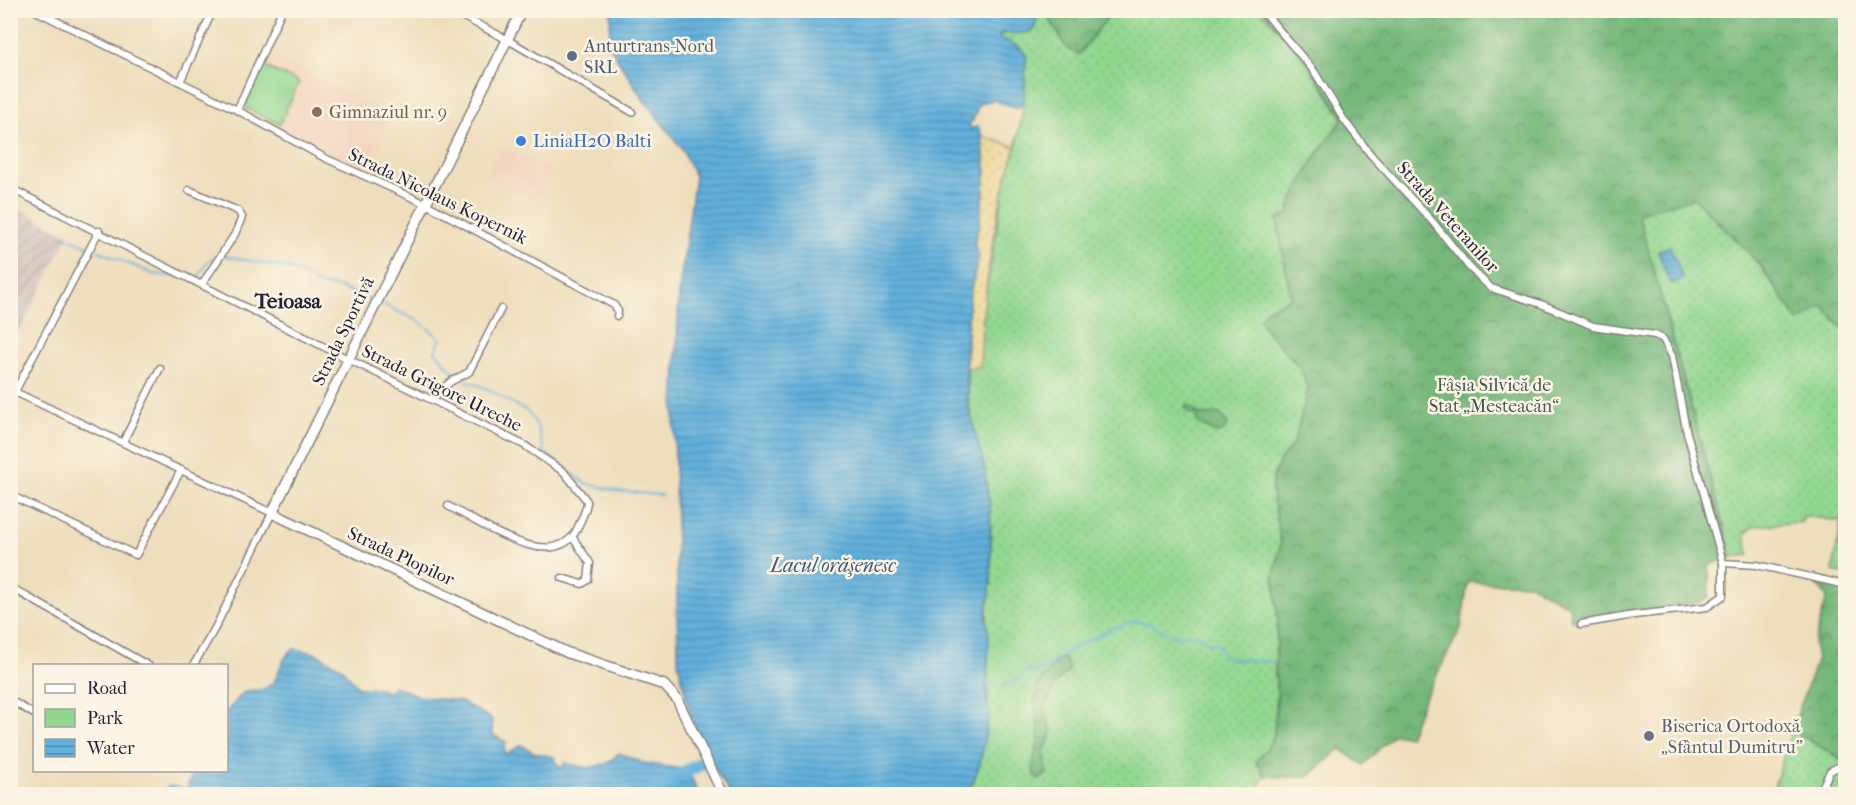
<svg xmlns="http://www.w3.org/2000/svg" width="1856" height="805" viewBox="0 0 1856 805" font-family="'IM FELL French Canon',serif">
<defs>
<pattern id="industrial-furrows" width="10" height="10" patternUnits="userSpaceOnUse" patternTransform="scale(1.5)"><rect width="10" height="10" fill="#cfc0ba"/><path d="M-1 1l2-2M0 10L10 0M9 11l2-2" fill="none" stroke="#b1a5a1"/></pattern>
<pattern id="green-dots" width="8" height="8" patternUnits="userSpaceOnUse" patternTransform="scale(1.5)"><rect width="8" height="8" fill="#92d790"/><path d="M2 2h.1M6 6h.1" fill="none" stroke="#7eb87d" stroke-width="1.8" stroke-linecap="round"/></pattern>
<pattern id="forest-crowns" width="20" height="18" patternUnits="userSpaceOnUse" patternTransform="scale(1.5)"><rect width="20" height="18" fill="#75b87a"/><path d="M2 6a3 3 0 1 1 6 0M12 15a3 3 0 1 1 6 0" fill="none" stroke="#609565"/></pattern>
<pattern id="sand-dots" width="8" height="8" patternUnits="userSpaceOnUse" patternTransform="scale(1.5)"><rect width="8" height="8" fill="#eeda9e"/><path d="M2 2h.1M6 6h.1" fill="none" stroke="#ccbb89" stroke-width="1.8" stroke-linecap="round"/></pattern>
<pattern id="water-rules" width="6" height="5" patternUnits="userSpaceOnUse" patternTransform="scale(1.5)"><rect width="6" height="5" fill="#61b0db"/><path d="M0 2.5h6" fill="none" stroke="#508fb3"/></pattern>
</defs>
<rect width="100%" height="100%" fill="#fcf5e5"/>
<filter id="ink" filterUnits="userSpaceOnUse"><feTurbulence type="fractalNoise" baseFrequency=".0167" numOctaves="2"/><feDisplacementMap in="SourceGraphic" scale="12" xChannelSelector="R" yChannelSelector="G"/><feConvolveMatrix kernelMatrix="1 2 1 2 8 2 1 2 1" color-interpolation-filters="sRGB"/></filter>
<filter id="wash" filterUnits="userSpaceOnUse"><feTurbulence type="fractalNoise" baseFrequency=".008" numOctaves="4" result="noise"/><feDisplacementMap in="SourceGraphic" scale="24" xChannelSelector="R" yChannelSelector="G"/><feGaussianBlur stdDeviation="1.35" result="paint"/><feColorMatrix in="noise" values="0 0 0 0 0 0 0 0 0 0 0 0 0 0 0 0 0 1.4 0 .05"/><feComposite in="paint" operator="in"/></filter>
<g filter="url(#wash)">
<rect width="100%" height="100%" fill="#efdebc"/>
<g fill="#f3d4be">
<path d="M266 52 392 115 367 171 241 109Z"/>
<path d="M503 147 553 171 536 203 487 176 498 151Z"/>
</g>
<path fill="url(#industrial-furrows)" d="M11 204 69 235 20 330 11 325Z"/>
<g fill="url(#green-dots)" stroke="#5a7c66" stroke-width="1.5">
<path d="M1039 11H1261L1300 52 1343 118C1320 149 1300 179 1287 215L1277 219 1291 298 1265 311 1267 332 1300 367 1308 390 1294 444 1281 459 1273 477 1272 492 1281 544 1274 575 1278 621 1275 672 1277 695 1274 735 1267 749 1256 761 1265 776 1254 794H965C994 763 988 659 987 617 986 609 989 602 990 594 991 566 992 535 990 507 987 479 980 454 973 427 967 408 969 388 967 368L980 367 983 309 1005 181 1016 147 1024 103 1026 55 1019 47 1001 40 1000 34 1025 33 1034 29Z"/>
<path d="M1694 198 1759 264 1799 322 1822 305 1845 330V574L1833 571 1841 521 1803 516 1802 522 1754 526 1745 534 1749 555 1732 557 1638 213Z"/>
<path d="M1792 730 1841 759H1845V794H1772Z"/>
</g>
<g fill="url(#forest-crowns)" stroke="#4c6d5a" stroke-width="1.5">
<path d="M1045 11H1122L1108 17 1079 54 1067 49Z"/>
<path d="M1264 11H1845V330L1822 305 1799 322 1762 267 1694 198 1638 213 1732 557 1709 565V597L1703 602 1571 620 1569 606 1530 584 1468 582 1461 628 1423 701 1409 737 1394 734 1363 765 1340 749 1307 778 1265 776 1256 761 1267 749 1274 735 1277 695 1275 672 1278 621 1274 575 1281 544 1272 492 1273 477 1281 459 1294 443 1308 390 1300 367 1267 332 1260 320 1265 311 1291 298 1277 219 1287 215C1300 179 1320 149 1343 118L1314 71Z"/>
<path d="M1188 405 1201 415 1220 414 1228 423 1224 431 1217 433 1198 424 1195 414 1188 413 1185 408Z"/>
<path d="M1816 584 1845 589 1846 758 1841 759 1792 730 1817 659 1814 643 1827 597Z"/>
<path d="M1063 658 1066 661 1069 670 1054 686 1045 709 1052 733 1044 751 1047 774 1039 780C1025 768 1039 751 1039 736 1038 709 1026 693 1049 670 1054 665 1055 660 1063 658Z"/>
</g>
<path fill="url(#sand-dots)" stroke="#887e6c" stroke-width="1.5" d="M982 136 1016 147C993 215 983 296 980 367L967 368V295L978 256 974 244 984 194Z"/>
<path fill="#92d790" stroke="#5a7c66" stroke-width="1.5" d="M261 65 299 82 280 124 243 107Z"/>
<g fill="url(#water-rules)" stroke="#42698b" stroke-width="1.5">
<path d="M611 11H1039L1034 29 1025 33H1002L999 37 1019 47 1026 55 1024 103 1018 108 993 100 979 104 973 121 969 123 971 129 978 126 982 136 986 172 979 227 974 244 979 256 970 293 965 359 968 405 984 465 990 508 991 583 986 615 989 637 986 694 989 713 980 763 970 789 965 794H730L705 752 690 714 678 662 674 409 679 292 695 176 681 148 643 99 613 52 609 40Z"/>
<path d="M1670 246 1683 279 1670 284 1658 251Z"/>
<path d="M294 649 315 653 341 667 359 688H380L386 693 395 686 418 696 460 701 492 719 493 735 506 742 504 750 506 755 521 745 535 753 554 757 560 769 565 763 588 768 608 763 619 753 643 763 682 769 686 771 688 777H691L699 794H159C172 781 173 788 187 789L193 771 226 770 227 711 245 691C253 689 261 692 269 686 282 677 278 658 294 649Z"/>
</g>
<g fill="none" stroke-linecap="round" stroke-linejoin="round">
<g stroke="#61b0db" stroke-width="2">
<path d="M60 234 90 247"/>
<path d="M97 250 153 274 176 276"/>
<path d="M225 256 287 268 303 274 319 285 334 286 370 299"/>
<path d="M198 278 207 262 213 257"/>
<path d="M383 304 420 322 441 339 435 351 457 376"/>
<path d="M467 381 488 389 528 412 537 425 544 452 585 483 617 491 661 495"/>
<path d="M986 682 996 686"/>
<path d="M1002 686 1013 682 1027 671H1042L1063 654 1110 629 1136 621 1153 625 1172 636 1190 633 1219 646 1222 654 1230 659 1273 662"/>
</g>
<path stroke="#61b0db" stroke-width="14" d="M646 794 709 759 714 752"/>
</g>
</g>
<g filter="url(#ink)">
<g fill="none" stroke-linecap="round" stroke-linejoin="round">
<g stroke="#88807c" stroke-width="9">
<g id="street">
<path d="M34 10 237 110 325 158 426 204 614 305 618 311 617 316"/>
<path d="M450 10 508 40 632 112"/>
<path d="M1262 10 1314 71 1344 120 1371 155 1432 221 1470 268 1491 288 1541 304 1593 326 1655 335 1663 339 1672 356 1686 429 1723 563V596L1707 607 1634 615 1581 624"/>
<path d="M180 82 213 10"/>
<path d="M237 110 282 10"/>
<path d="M10 188 348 359 524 445 564 472 587 501C587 510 581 519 578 527 556 577 480 522 448 506"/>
<path d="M189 190 238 211 242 217 235 234 202 284"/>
<path d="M15 392 272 513 215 628 193 666"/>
<path d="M432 399 450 382 469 372 501 309"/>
<path d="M10 401 99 231"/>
<path d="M123 442 160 368"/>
<path d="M10 495 136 555 181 470"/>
<path d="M1723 563 1757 565 1846 585"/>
<path d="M562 578 582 584 588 580 590 563 573 538"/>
<path d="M10 587 149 666"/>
<path d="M10 700 34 714"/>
<path d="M1819 794 1830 771 1846 763"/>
</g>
</g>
<g stroke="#88807c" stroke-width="12">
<path id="secondary" d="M522 10 272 513 568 653 664 685 677 699 723 794"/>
</g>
<use href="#street" stroke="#fff" stroke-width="6"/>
<use href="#secondary" stroke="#fff" stroke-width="9"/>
</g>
</g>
<circle fill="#5c6f8a" stroke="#fcf5e5" stroke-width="2" cx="572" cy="56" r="6"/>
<circle fill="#8d6e63" stroke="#fcf5e5" stroke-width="2" cx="317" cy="112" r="6"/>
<circle fill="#3f7fe0" stroke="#fcf5e5" stroke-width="2" cx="521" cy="141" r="6"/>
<circle fill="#6b7280" stroke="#fcf5e5" stroke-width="2" cx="1649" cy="736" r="6"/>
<g text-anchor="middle" stroke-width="5" stroke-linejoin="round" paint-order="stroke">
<g font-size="18" fill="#4e5e75" stroke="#fcf5e5" text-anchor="start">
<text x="584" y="52">Anturtrans-Nord<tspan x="584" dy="21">SRL</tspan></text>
</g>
<g font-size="18" fill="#785e54" stroke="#fcf5e5" text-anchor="start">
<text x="329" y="118">Gimnaziul nr. 9</text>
</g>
<g font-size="18" fill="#366cbe" stroke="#fcf5e5" text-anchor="start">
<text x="533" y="147">LiniaH2O Balti</text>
</g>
<g font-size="18" fill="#22223b" stroke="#fcf5e5">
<text transform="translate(438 196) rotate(26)" y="6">Strada Nicolaus Kopernik</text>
<text transform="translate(1448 217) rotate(48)" y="6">Strada Veteranilor</text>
<text transform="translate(343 331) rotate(-64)" y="6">Strada Sportivă</text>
<text transform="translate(442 388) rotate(26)" y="6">Strada Grigore Ureche</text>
<text transform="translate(401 556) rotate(25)" y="6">Strada Plopilor</text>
</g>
<g font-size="18" fill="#445854" stroke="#fcf5e5">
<text x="1494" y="391">Fâșia Silvică de<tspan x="1494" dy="21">Stat „Mesteacăn“</tspan></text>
</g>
<g font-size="18" fill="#5b616d" stroke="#fcf5e5" text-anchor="start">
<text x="1661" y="732">Biserica Ortodoxă<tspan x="1661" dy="21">„Sfântul Dumitru”</tspan></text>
</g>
<g font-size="20" font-style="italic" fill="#3b5b7b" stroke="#fcf5e5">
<text x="833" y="572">Lacul orăşenesc</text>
</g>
<g font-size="21" font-weight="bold" fill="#22223b" stroke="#fcf5e5">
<text x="288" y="308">Teioasa</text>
</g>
</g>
<rect width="1856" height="805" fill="none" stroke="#fcf5e5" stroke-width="36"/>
<rect x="33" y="664" width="195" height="108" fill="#fcf5e5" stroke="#a5a1a1" stroke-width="1.5"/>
<rect x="45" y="684" width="30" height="9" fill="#ffffff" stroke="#a5a1a1" stroke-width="1.5"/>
<text x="87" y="694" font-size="18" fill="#22223b">Road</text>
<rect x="45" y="709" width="30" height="18" fill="#92d790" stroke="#a5a1a1" stroke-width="1.5"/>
<text x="87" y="724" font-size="18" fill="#22223b">Park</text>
<rect x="45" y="739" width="30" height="18" fill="url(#water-rules)" stroke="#a5a1a1" stroke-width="1.5"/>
<text x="87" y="754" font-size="18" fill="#22223b">Water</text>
</svg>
